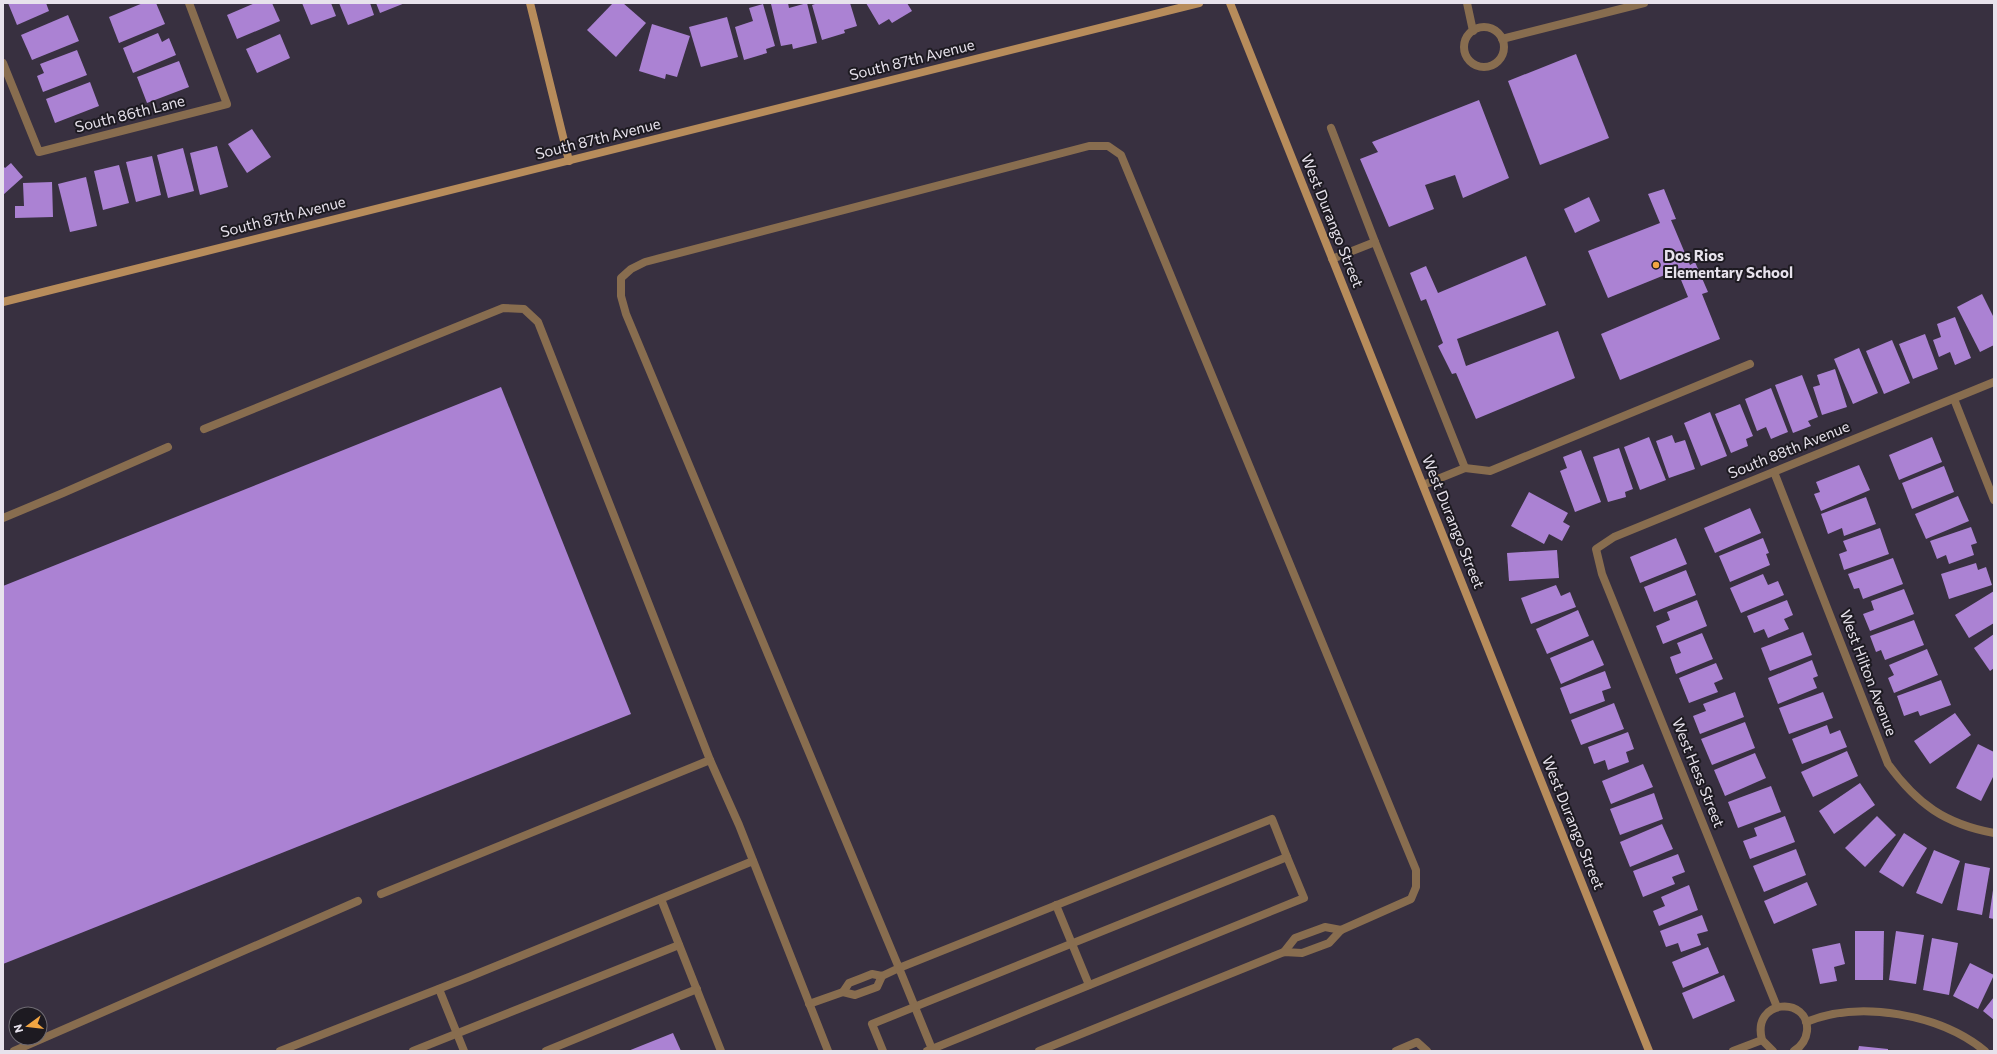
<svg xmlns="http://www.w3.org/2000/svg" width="1997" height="1054" viewBox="0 0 1997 1054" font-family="Commissioner,sans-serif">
<rect width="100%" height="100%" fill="#383040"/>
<g fill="#ab82d3">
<path d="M8 3H46L49 11 17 25Z"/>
<path d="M143 3H156L165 24 119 43 109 17Z"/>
<path d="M255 3H272L280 21 237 39 227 15Z"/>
<path d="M302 3H331L336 16 311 25Z"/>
<path d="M339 3H370L374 15 348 25Z"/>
<path d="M376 3H405L380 13Z"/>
<path d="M613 3H623L646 23 616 57 587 30Z"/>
<path d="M788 3 789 8 807 3 817 43 793 49 792 44 781 46 771 4Z"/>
<path d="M818 3H850L857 26 844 30 845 33 822 40 812 5Z"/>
<path d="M866 3H907L912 11 892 23 889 19 879 25Z"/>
<path d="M763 4 775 46 766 49 767 53 744 60 735 27 753 21 749 8Z"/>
<path d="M68 15 79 41 32 60 21 35Z"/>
<path d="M727 17 738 57 701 67 689 27Z"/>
<path d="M652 24 690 36 677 77 666 74 665 79 639 71Z"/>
<path d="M158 33 162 42 169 38 176 55 133 73 123 48Z"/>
<path d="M280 34 290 58 257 73 246 49Z"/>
<path d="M77 50 87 75 43 92 37 76 44 73 40 64Z"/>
<path d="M1576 54 1609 138 1540 165 1508 81Z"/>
<path d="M179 61 189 87 147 103 137 77Z"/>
<path d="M90 82 99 106 55 123 46 99Z"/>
<path d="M1479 100 1509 178 1463 198 1455 175 1425 185 1434 209 1389 227 1360 159 1378 152 1372 142Z"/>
<path d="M252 129 271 157 247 173 228 144Z"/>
<path d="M217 146 228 187 200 195 190 153Z"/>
<path d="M183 148 194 191 168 198 157 155Z"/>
<path d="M152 156 161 195 136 202 126 162Z"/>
<path d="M11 163 23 177 3 195V166L5 168Z"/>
<path d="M119 165 129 203 103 210 94 171Z"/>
<path d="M86 177 97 226 70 232 58 184Z"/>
<path d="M52 182 53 217 15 218V206H24L23 183Z"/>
<path d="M1664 189 1676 219 1671 220 1690 265 1695 262 1708 292 1702 294 1720 339 1620 380 1601 334 1688 297 1677 270 1608 298 1588 251 1660 223 1648 194Z"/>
<path d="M1589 197 1600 221 1575 233 1564 209Z"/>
<path d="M1526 256 1546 305 1457 339 1466 366 1558 331 1575 378 1476 419 1456 373 1452 374 1438 346 1443 343 1426 299 1421 301 1410 273 1426 266 1438 293Z"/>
<path d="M1982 294 1994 318V345L1980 352 1957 307Z"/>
<path d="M1955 317 1971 358 1955 365 1950 352 1939 357 1933 340 1941 337 1937 324Z"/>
<path d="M1925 334 1938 369 1913 379 1899 344Z"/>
<path d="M1892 340 1910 383 1884 394 1866 351Z"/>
<path d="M1859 348 1878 393 1853 404 1834 359Z"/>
<path d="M1835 369 1847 407 1822 415 1813 387 1820 385 1817 375Z"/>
<path d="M1802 375 1818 417 1808 421 1811 426 1793 433 1775 385Z"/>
<path d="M501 387 631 714 3 964V586Z"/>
<path d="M1771 388 1788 432 1771 439 1766 427 1757 431 1745 399Z"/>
<path d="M1740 404 1753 436 1746 439 1748 446 1731 453 1715 414Z"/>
<path d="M1710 412 1727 456 1701 466 1684 423Z"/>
<path d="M1672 435 1675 443 1685 440 1695 469 1669 478 1656 441Z"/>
<path d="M1649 437 1666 480 1640 490 1624 447Z"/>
<path d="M1932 437 1942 462 1899 480 1889 455Z"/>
<path d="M1619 448 1633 489 1625 492 1626 497 1608 502 1593 457Z"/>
<path d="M1581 450 1601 502 1575 512 1560 471 1567 468 1563 457Z"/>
<path d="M1859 465 1870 490 1821 511 1814 494 1820 492 1816 482Z"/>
<path d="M1944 466 1954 492 1912 509 1902 483Z"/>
<path d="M1529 492 1568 513 1563 522 1570 526 1562 541 1549 534 1544 544 1511 526Z"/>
<path d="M1958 496 1969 521 1926 539 1915 514Z"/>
<path d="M1866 497 1876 524 1844 536 1842 528 1828 534 1821 514Z"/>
<path d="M1750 508 1761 533 1715 553 1704 528Z"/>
<path d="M1971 527 1977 543 1971 545 1974 555 1949 564 1946 555 1937 559 1930 541Z"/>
<path d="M1880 528 1889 554 1844 570 1839 554 1847 551 1843 541Z"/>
<path d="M1676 538 1687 564 1640 583 1630 557Z"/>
<path d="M1763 538 1769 553 1766 554 1770 565 1730 582 1719 556Z"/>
<path d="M1557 550 1559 578 1509 581 1507 553Z"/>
<path d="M1893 558 1903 584 1863 599 1859 588 1854 589 1848 574Z"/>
<path d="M1976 563 1978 570 1986 567 1992 585 1949 599 1941 574Z"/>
<path d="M1686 570 1696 595 1654 612 1644 587Z"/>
<path d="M1763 574 1768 585 1778 581 1784 595 1741 613 1730 588Z"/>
<path d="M1556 585 1561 596 1570 592 1576 607 1531 624 1521 598Z"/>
<path d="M1904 589 1914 614 1870 631 1863 614 1874 610 1871 601Z"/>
<path d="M1994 591V623L1969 638 1955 615Z"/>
<path d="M1697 600 1707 626 1663 644 1656 626 1670 620 1667 612Z"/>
<path d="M1787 600 1793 615 1784 619 1789 629 1768 638 1764 629 1754 633 1747 616Z"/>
<path d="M1578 610 1589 636 1547 654 1536 629Z"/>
<path d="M1914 620 1924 645 1885 660 1881 650 1876 652 1870 636Z"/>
<path d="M1803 632 1812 655 1770 671 1761 648Z"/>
<path d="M1702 633 1713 659 1676 674 1670 657 1681 653 1677 643Z"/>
<path d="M1994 634V668L1990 671 1974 648Z"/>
<path d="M1593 640 1604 665 1561 684 1550 658Z"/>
<path d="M1927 649 1938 675 1894 693 1888 678 1894 675 1889 665Z"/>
<path d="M1812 660 1818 676 1813 678 1817 688 1778 704 1768 678Z"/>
<path d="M1716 663 1723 679 1714 683 1718 692 1689 703 1679 678Z"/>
<path d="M1605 671 1611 688 1602 691 1605 701 1570 714 1560 688Z"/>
<path d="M1941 680 1951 705 1920 716 1918 711 1904 716 1897 696Z"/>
<path d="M1735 692 1744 717 1700 734 1693 716 1706 711 1703 704Z"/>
<path d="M1823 692 1833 718 1789 734 1779 708Z"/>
<path d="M1614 703 1624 729 1581 745 1571 720Z"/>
<path d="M1955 713 1971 735 1930 764 1914 741Z"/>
<path d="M1745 722 1755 748 1712 765 1701 739Z"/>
<path d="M1827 725 1830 734 1840 730 1847 747 1802 764 1792 739Z"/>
<path d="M1628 732 1634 749 1626 752 1629 762 1608 770 1605 760 1594 764 1588 747Z"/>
<path d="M1978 744 1994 752V775L1981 801 1956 788Z"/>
<path d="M1847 751 1858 776 1813 797 1801 772Z"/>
<path d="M1755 753 1766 778 1725 796 1714 770Z"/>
<path d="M1643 764 1653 787 1611 804 1602 781Z"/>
<path d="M1860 783 1875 805 1834 834 1819 811Z"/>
<path d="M1771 786 1781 812 1738 828 1728 802Z"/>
<path d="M1654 793 1663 819 1620 835 1610 809Z"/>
<path d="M1785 816 1795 842 1750 859 1743 841 1757 836 1754 828Z"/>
<path d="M1877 816 1896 835 1865 867 1845 848Z"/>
<path d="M1662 824 1673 849 1630 867 1620 842Z"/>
<path d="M1904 833 1927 848 1903 887 1879 872Z"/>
<path d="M1796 849 1806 875 1764 892 1753 866Z"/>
<path d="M1934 850 1960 861 1942 904 1916 893Z"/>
<path d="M1678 854 1685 872 1672 877 1675 884 1643 897 1633 871Z"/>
<path d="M1965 863 1990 868 1982 915 1957 910Z"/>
<path d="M1807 882 1817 905 1774 924 1764 901Z"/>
<path d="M1689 885 1698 910 1659 926 1653 911 1665 906 1661 897Z"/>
<path d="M1993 890H1994V919L1989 918Z"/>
<path d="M1702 915 1708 931 1697 934 1701 945 1681 952 1678 943 1666 947 1660 931Z"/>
<path d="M1855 931H1884L1883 980H1855Z"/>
<path d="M1896 931 1924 935 1916 984 1889 980Z"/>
<path d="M1932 938 1958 943 1949 995 1923 990Z"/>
<path d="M1840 943 1845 964 1834 967 1837 981 1820 984 1812 949Z"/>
<path d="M1708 947 1719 973 1683 988 1672 962Z"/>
<path d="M1970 963 1994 975 1978 1009 1953 996Z"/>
<path d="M1724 975 1735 1001 1693 1019 1682 993Z"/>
<path d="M1994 997V1020L1983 1011Z"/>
<path d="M673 1033 681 1051H628Z"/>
<path d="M1859 1046 1888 1049V1051H1858Z"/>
</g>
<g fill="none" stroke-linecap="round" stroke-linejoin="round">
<g stroke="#886d4f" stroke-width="8">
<path d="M1467 3 1473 31"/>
<circle cx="1484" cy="47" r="20"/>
<path d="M1502 39 1644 3"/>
<path d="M1331 128 1375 242"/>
<path d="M1332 259 1375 242 1465 468 1423 485"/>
<path d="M204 429 503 308 524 309 538 322 710 760"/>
<path d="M1465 468 1490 471 1750 364"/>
<path d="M3 518 63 493 168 447"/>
<path d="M381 894 710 760 739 825 828 1051"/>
<path d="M661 899 721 1051"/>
<path d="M1056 905 1089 985"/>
<path d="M1284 952 1295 938 1325 927 1341 930"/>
<path d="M439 989 464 1051"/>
<path d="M843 992 855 995 877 987 882 976"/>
<path d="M809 1004 843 992 849 983 862 978 872 974 882 976 899 968 932 1049"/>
<path d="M14 1051 358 901"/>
<path d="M280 1051 469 977 753 861"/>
<path d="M413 1051 679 945"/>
<path d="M546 1051 697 989"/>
<path d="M883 1051 872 1024 1287 857 1304 898 927 1051"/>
<path d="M1039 1051 1284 952 1302 953 1329 943 1341 930 1411 899 1416 887V870L1121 155 1108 146H1089L645 262 631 269 621 278V296L626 314 899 968 1272 819 1287 857"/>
<path d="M1396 1051 1417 1042 1427 1051"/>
</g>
<g stroke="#886d4f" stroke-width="8">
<path d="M3 63 39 152 227 104 189 3"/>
<path d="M1954 399 1994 500"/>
<path d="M1774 472 1888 764C1917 804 1945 824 1994 833"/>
<path d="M1777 1007 1602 574 1596 549 1614 537 1994 382"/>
<path d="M1806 1022C1860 1000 1940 1014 1985 1051"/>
<path d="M1733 1051 1762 1040"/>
<path d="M1773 1051 1762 1040C1751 998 1810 996 1807 1031 1806 1040 1802 1046 1794 1051"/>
</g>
<g stroke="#b78c5b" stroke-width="8">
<path d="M530 3 569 161"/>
<path d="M1230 3 1649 1051"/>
<path d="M3 302 1199 3"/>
</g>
</g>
<circle fill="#f2a542" stroke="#1d1a21" stroke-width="1.5" cx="1656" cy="265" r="4"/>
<g text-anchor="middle" stroke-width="4" stroke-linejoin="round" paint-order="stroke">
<g font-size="15" fill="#e7e2ec" stroke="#1d1a21">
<text transform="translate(912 60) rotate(-14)" y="5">South 87th Avenue</text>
<text transform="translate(130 114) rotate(-14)" y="5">South 86th Lane</text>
<text transform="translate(598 139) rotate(-14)" y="5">South 87th Avenue</text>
<text transform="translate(283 217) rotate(-14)" y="5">South 87th Avenue</text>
<text transform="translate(1332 221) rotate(68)" y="5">West Durango Street</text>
<text transform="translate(1789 450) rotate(-22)" y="5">South 88th Avenue</text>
<text transform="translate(1453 522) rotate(68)" y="5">West Durango Street</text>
<text transform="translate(1868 673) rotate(69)" y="5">West Hilton Avenue</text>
<text transform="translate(1698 773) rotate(68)" y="5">West Hess Street</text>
<text transform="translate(1573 823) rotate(68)" y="5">West Durango Street</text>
</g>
<g font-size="15" font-weight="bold" fill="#e7e2ec" stroke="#1d1a21" text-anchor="start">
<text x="1664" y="261">Dos Rios<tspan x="1664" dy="17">Elementary School</tspan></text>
</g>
</g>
<rect width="1997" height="1054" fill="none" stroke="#e7e2ec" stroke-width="8"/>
<g transform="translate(28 1026) rotate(255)"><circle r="19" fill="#1d1a21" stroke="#6e6a72"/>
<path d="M0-3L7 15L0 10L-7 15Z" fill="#f2a542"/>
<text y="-6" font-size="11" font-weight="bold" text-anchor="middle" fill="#e7e2ec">N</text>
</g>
</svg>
